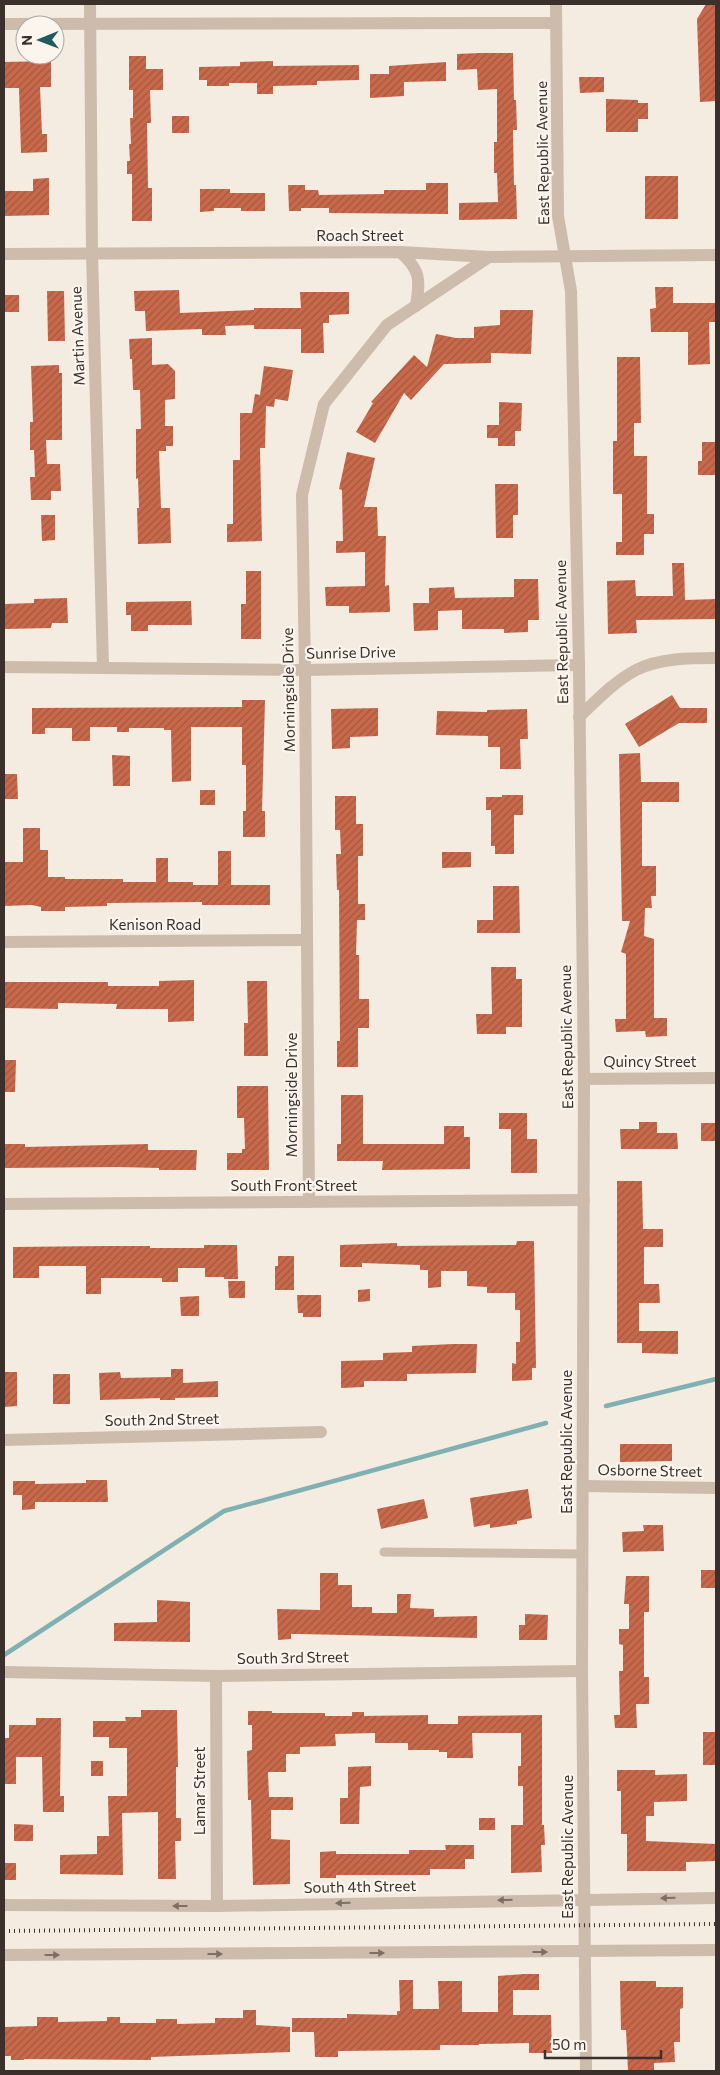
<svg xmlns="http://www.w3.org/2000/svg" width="720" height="2075" viewBox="0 0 720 2075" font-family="Commissioner,sans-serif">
<defs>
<pattern id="building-hatch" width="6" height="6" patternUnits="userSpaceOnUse" patternTransform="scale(1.25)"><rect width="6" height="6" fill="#c8694b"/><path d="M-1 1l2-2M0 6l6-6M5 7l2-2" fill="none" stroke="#a4573f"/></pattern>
</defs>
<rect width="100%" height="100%" fill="#f4ebe1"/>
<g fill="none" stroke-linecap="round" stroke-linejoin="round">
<g stroke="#7fb0b2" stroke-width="4.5">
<path d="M606 1406 716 1379"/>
<path d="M4 1655 224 1511 546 1423"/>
</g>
</g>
<g fill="url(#building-hatch)">
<path d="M706 4H716V101L700 102 697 19Z"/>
<path d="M480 53H513L514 100H516L517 130H513L514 185H516L517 219 459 220V203L498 202 497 173H494V142H497V89L478 90 477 69 457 70V54Z"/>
<path d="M129 56H146V69H163V90H150L151 123H147L148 188H152V221H132V174H127V161H130L129 144H131L130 118H133V90H129Z"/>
<path d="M51 61V87H40L42 134H47V152L21 153 19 88H4V62Z"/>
<path d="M273 61V66L359 65V80L317 81V85L273 86V94H257V83H229V86H207V80H199V67L240 66V62Z"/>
<path d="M446 62V81L404 82V96L370 98V74H389V66Z"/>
<path d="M579 77H604V92L580 93Z"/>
<path d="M606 99 638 100V103H648V119H638V132H606Z"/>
<rect x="172" y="116" width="17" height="17"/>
<rect x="645" y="176" width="33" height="43"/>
<path d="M49 178V215L4 216V191H33V179Z"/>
<path d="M426 183H448V214L329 213V208H301V211H289L288 185H305V190H318L319 195 384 194V190H426Z"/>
<path d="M200 189H230V193H265V211H241V208H214V211L200 212Z"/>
<path d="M655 287H673V303H716V322H709L710 364 688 365V332H651L650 309 656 308Z"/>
<path d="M179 290 180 313 254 310V308H301L300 292H349V314L329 315V323H323L324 353H301V329H254V325L225 326 226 335H202V329L146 331 145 311H135L134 291Z"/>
<path d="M47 291H64L65 341H48Z"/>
<rect x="4" y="295" width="15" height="17"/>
<path d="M500 310H533L531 354 491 353V363L444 364 411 400 404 393 375 443 356 432 373 403 371 402 414 355 427 367 436 334 456 338H474V327L500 325Z"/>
<path d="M152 338V365L168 364 175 371V399L165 400V426H173V446H166V451H159L161 508H170L171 543 138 544 137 508H139L138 478 136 479V429H141L140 390H133L132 359H130L129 339Z"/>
<path d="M617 357H640L641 423H634V456H647V514H654V534H644V555H616V542H622V494H613V441H617Z"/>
<path d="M59 365V373H62V440H46L47 464H60L61 491H51V500H31L30 477H35L34 450H30V422H33L31 366Z"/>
<path d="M264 366 293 370 288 401 275 399 274 407 266 406 265 448H260L262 541 227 542V524H233V460H240V413H252L255 394 260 395Z"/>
<path d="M499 402 522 403 521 431H515V446H498V438H487V425H499Z"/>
<path d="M702 442H716V475H698V461H702Z"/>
<path d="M347 452 375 458 364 507H377L378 536H386L385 586 389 585 390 612 349 613V606H326L325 587 365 586V552L336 553V541H343L342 490 339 489Z"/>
<path d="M495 484H518V515H513V538H496Z"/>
<path d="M41 515H55V540L42 541Z"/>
<path d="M672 563H684L685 600 716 599V619L636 620 637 633 608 634 607 581 635 580 636 596H673Z"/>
<path d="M246 571H261V639H241V604H246Z"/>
<path d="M514 579H538L539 620H528V632L504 633V629H462V610L438 611V630L414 631 413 603H429V588L454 587 455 598 514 597Z"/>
<path d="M67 598 68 623H52L51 628 4 629 5 604 34 603V599Z"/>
<path d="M191 601 192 625H148V631H131V615H126V602Z"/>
<path d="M672 695 680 708H707V723H679L639 747 625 724Z"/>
<path d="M242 700H265L262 811H265V837H243V811H246V765H242V727H191V781L172 782 171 730H164V728H129V732H117V727H90V741H72V728H45V734H32V708L242 707Z"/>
<path d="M378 708V736L350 737V748L332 749 331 709Z"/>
<path d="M527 709 528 739H520L521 769H500V747H488V736L436 735 437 711 487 712V710Z"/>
<path d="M640 753 641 782H679V802H642V866H656V896H651L652 908H645L644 936 654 939V1018H667V1036L646 1037 645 1031 616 1032 615 1019H626V954L621 952 630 921H622L619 754Z"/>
<path d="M112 755 130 756V786H113Z"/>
<path d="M4 774H17L18 799H4Z"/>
<rect x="200" y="790" width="15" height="15"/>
<path d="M502 795H523V815H514V854H495V846H491V810H486V797H502Z"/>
<path d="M335 796H356V824H363V856H358V904H365V920H357L356 955H359V999H369V1028H358V1067H337V1041H340L339 890H337L336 854H341L340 830H335Z"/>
<path d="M23 828H40V850H48V877H65V879H123V882H156V858H168V882H193V885H218V851H231V885H270V905H202V902L107 903V906L65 907V911H41V907L32 905 4 906V862H23Z"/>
<path d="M442 852H471V867L442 868Z"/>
<path d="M493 886H519L520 933H477V920H493Z"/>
<path d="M491 967H516V979H522V1027H506V1034H477L476 1014H492Z"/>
<path d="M194 980V1021L168 1022V1009H116L117 1004 58 1003V1009L4 1008V982H108V986H159V981Z"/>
<path d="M247 981H267L268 1056H244V1023H248Z"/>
<path d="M4 1060H16L15 1092H4Z"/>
<path d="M237 1086H268L269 1170H227V1153H242V1149H245L244 1118H237Z"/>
<path d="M341 1095H363V1144H444V1126H464V1137H470V1169L382 1170 383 1161H337V1144H341Z"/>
<path d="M499 1113H527V1139H537V1173H511V1129H499Z"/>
<path d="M639 1122H657V1133H677L678 1149H621L620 1129H639Z"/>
<rect x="701" y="1123" width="15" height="18"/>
<path d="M4 1144H25V1147L148 1144V1150H197L196 1170H159V1168L118 1167 4 1168Z"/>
<path d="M617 1181H642L643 1229H663V1247H644V1284H659L660 1303H639V1331H678V1354L642 1353V1343H617Z"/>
<path d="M517 1241H534L536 1368H532V1380L512 1381V1363L516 1364V1342H520V1310H515V1293H487V1287L467 1286V1271H441V1287L428 1288V1270H420V1265L362 1263V1267H340V1245L397 1243V1246L516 1245Z"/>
<path d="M204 1245H237L238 1279H224V1277H205V1268H178V1282H162V1278H101V1294H86V1266H39V1278H13V1247L104 1246H150V1248H204Z"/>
<path d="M278 1256H294V1290H275V1266H278Z"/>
<path d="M228 1281H245V1298H229Z"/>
<path d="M370 1289V1301L358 1302V1290Z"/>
<path d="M297 1295H321V1317H303V1313H298Z"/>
<path d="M199 1296V1316H181L180 1297Z"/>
<path d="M453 1344H477L476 1373 407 1374V1381H364V1387L341 1388V1361L383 1360V1353L412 1352V1346Z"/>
<path d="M171 1369H183V1383L218 1381V1397L175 1398V1400H160V1398L100 1400 99 1373 120 1372 121 1378 171 1377Z"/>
<path d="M4 1372H17V1406L4 1407Z"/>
<rect x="53" y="1374" width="17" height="30"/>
<path d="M620 1444H672V1461L620 1462Z"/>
<path d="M86 1480H107L108 1502H35V1509L22 1510V1495H13V1481H35V1484L86 1483Z"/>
<path d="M528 1489 532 1518 517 1521V1524L490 1528V1524L474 1527 470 1498Z"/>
<path d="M424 1499 428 1518 381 1529 377 1509Z"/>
<path d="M643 1525H663L664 1551 623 1552 622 1532 644 1531Z"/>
<rect x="701" y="1570" width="15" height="18"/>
<path d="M320 1573H338V1585H352V1607H372V1613H397V1594H411L410 1608 434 1609V1617L477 1616V1638L300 1634H291V1639L278 1640 277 1609 320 1610Z"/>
<path d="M626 1576H649V1612H644V1677H649V1704H636L637 1728H615L614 1715H620L619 1671H623V1645L619 1644V1629H629V1604H624Z"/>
<path d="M157 1600 190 1602V1642L114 1641V1623L157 1622Z"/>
<path d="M525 1614 548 1615 547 1640H519V1625H525Z"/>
<path d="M141 1710H177L178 1767H176V1818H181V1841H175L176 1879H158V1812L122 1813 123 1875 60 1874V1855L97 1854V1836H109L108 1796H127V1748H109V1737H93V1721H126L125 1717H141Z"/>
<path d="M248 1711H272V1713H325V1716H352V1712H364V1716L428 1715V1724H458V1716L542 1715V1825H544L545 1845H541L542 1872 511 1873V1825H523V1786H518V1766H521V1733H472L473 1758H447V1752H439V1750H408V1743H375V1733L335 1734 336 1746 300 1747V1754H286V1772H268L269 1797H293V1810H271V1839L290 1840V1884L253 1885 251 1800H248L247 1751 252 1750V1725H248Z"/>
<path d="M36 1718H61L60 1796H64V1812H43L42 1757H16V1784H4V1738H9V1725H36Z"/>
<rect x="703" y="1732" width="13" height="33"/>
<rect x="91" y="1761" width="12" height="15"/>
<path d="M371 1766V1786L360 1787 359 1824H340V1798H348V1767Z"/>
<path d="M617 1770H655V1775L687 1774V1801L654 1802V1816H646V1841L716 1844V1861L686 1862V1871H627V1834H621V1791H617Z"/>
<rect x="479" y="1818" width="16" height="12"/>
<path d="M14 1824 33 1825V1841H14Z"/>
<path d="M445 1845H474V1859H465V1869H430V1875H336V1878H320V1852L336 1851V1854H409V1850H446Z"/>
<rect x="4" y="1863" width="12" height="17"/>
<path d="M524 1974H539V1990H513V2015H551L552 2053H529V2043L479 2044V2045H440V2050L338 2051V2057H315L314 2032H292V2018H347V2014L397 2015V2011H400L399 1980H413V2009H439L438 1981H462V2012H498V1976Z"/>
<path d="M620 1981H656V1987H683V2008L680 2009V2042H674L675 2062 654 2063V2071H628L626 2030H621Z"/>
<path d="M243 2010H256V2025L290 2027V2052L151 2057V2060L24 2059V2060H11V2056H4V2027L37 2026V2017H58V2022L107 2021V2017H120V2023H156V2019H177V2024L215 2023V2018H243Z"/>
</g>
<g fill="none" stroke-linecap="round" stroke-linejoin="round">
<path stroke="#cdbbac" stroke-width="9" d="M384 1552 583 1554"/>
<g stroke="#cdbbac" stroke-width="12">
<path d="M90 4 92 253 103 667"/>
<path d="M4 24 556 23"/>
<path d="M400 252C421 270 420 280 416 306"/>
<path d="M4 254 400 252 489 257 716 255"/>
<path d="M4 667 305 670 579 665"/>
<path d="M579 717C597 700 615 681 636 670 660 658 690 658 716 658"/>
<path d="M4 942 306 940"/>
<path d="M309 1202 305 670 302 495 324 404 387 325 489 257"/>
<path d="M4 1440 321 1432"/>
<path d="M583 1486 716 1488"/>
<path d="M4 1672 216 1676 582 1671"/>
<path d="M216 1676 217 1906"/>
<path d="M4 1905 217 1906 716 1898"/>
<path d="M4 1955 716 1950"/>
</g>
<g stroke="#cdbbac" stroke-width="12">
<path d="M556 4 558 216 571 291 579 665 584 1079 582 1671 586 2071"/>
<path d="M584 1079 716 1078"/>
<path d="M4 1204 584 1200"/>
</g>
<path stroke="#3b302b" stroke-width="4" stroke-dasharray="1 4" stroke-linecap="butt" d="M4 1931 716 1924"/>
</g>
<defs><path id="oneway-solid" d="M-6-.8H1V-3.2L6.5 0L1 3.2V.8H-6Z" transform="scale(1.25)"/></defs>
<g fill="#7d6f65">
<use href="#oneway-solid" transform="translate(668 1898) rotate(179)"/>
<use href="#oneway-solid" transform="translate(505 1900) rotate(179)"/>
<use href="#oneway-solid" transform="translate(343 1903) rotate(179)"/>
<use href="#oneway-solid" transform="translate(180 1906) rotate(-180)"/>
<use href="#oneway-solid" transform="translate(540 1952)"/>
<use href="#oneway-solid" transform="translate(377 1953)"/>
<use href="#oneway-solid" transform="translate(215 1954)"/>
<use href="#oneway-solid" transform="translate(52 1955)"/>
</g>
<g text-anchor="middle" stroke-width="4.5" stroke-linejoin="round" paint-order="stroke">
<g font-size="15" fill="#3b302b" stroke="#fbf5ee">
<text transform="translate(543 153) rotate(-91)" y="5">East Republic Avenue</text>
<text x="360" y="241">Roach Street</text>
<text transform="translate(78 336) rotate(-92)" y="5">Martin Avenue</text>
<text transform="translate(562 632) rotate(-91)" y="5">East Republic Avenue</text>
<text transform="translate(351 653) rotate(-1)" y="5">Sunrise Drive</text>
<text transform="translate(289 690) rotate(-91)" y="5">Morningside Drive</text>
<text x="155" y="930">Kenison Road</text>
<text transform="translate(567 1037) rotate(-91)" y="5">East Republic Avenue</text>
<text x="650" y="1067">Quincy Street</text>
<text transform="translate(292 1095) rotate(-90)" y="5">Morningside Drive</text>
<text x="294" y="1191">South Front Street</text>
<text transform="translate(162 1420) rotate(-1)" y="5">South 2nd Street</text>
<text transform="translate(567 1442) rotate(-90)" y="5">East Republic Avenue</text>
<text transform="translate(650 1471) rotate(1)" y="5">Osborne Street</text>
<text transform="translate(293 1658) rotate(-1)" y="5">South 3rd Street</text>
<text transform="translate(200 1791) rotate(-90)" y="5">Lamar Street</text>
<text transform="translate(568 1847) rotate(-90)" y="5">East Republic Avenue</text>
<text transform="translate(360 1887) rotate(-1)" y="5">South 4th Street</text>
</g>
</g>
<rect width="720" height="2075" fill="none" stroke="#3b302b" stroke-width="10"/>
<g transform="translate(40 40) rotate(269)"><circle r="24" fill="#fbf5ee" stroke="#aea6a0"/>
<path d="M0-4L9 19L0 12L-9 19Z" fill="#1f5a5e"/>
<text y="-8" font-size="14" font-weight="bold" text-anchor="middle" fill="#3b302b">N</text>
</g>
<path d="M545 2050v8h116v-8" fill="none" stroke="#3b302b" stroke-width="2.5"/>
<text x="552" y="2050" font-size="15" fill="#3b302b" stroke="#fbf5ee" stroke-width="4" paint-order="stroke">50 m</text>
</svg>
